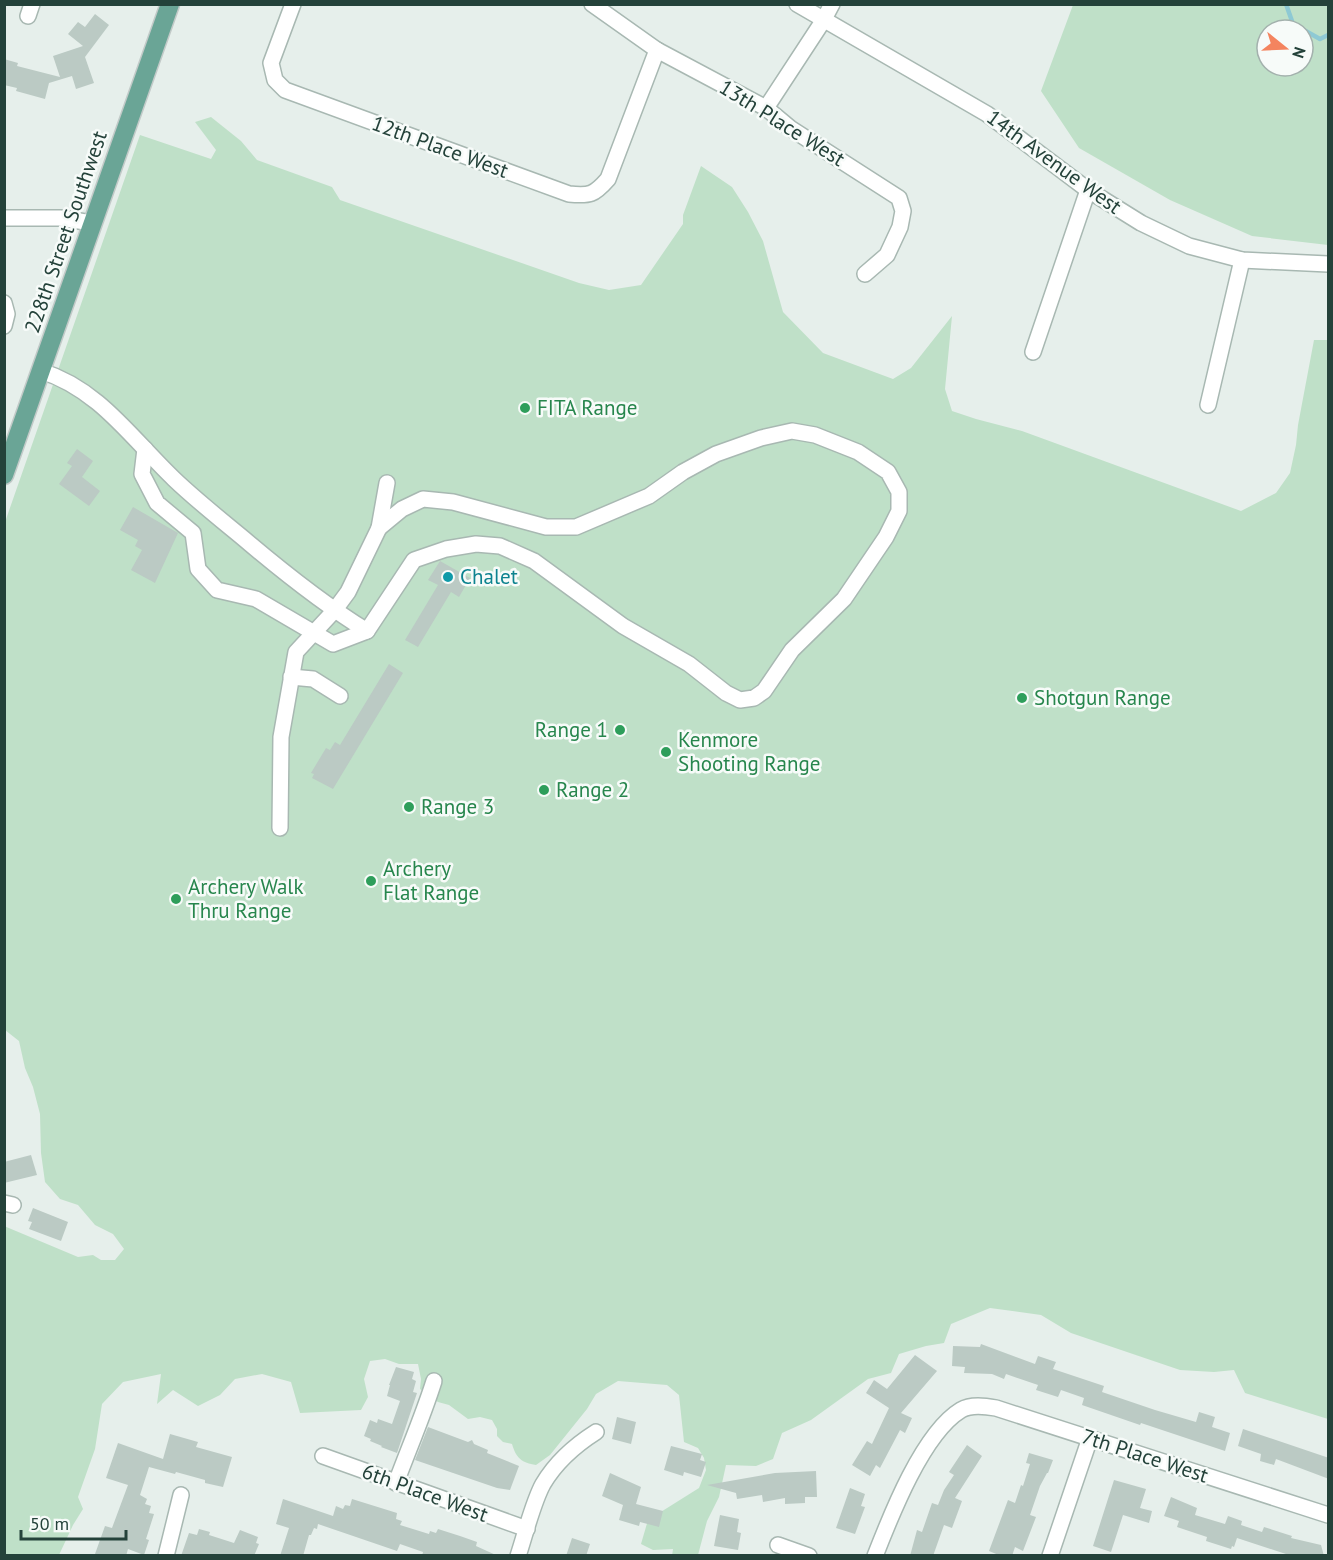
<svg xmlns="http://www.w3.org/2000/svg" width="1333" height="1560" viewBox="0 0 1333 1560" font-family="'PT Sans',sans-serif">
<rect width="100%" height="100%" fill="#e6efeb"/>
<g fill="#bfe0c8" fill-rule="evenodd">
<path d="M1073 5H1328V245L1252 236 1170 200 1079 148 1041 91ZM1267 30H1303V66H1267Z"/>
<path d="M211 117 241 141 257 160 332 187 340 200 579 283 609 290 641 285 683 224V215L701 166 732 187 748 212 763 241 783 312 823 353 893 379 911 368 952 316 945 389 952 411 976 419 1022 431 1241 511 1276 493 1290 473 1296 445 1298 425 1314 340H1328V1419L1245 1393 1234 1370 1214 1372 1180 1370 1071 1333 1041 1315 990 1308 951 1324 944 1343 926 1346 899 1354 891 1373 868 1379 811 1420 782 1433 773 1459 756 1466 726 1465 719 1497 707 1521 698 1555 672 1556 673 1549 653 1550 641 1544 648 1520 699 1488 706 1470 704 1458 698 1448 684 1442 679 1395 667 1385 618 1381 596 1394 587 1409 550 1455 536 1465C522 1463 516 1458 512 1444L503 1442 497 1436V1429L492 1420 480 1417 468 1419 449 1405 438 1402 420 1389 421 1379 418 1364H399L385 1359 370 1361 364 1379 368 1397 361 1410 300 1413 291 1382 262 1374 235 1379 220 1395 198 1406 173 1390 157 1404 161 1374 123 1382 102 1404 95 1449 78 1497 83 1509 73 1525 59 1555H5L4 1226 78 1257 93 1255 101 1260H115L124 1249 113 1234 95 1225 78 1205 60 1199 45 1182 41 1153 40 1114 33 1087 25 1068 19 1041 5 1030 4 525 140 135 211 159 216 150 195 122Z"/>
</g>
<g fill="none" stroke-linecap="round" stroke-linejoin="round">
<path stroke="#8ec9d4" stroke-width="4.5" d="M1286 4 1293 24 1320 39 1328 35"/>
</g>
<g fill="#bbcac4">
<path d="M95 14 109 25 85 57 94 83 76 89 72 76 49 83 45 99 16 91 17 88 4 85V59L18 63 17 66 60 77 53 56 83 46 68 34 78 22 85 27Z"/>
<path d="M77 449 93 461 82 477 100 491 89 506 59 484 72 466 67 463Z"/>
<path d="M133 507 178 533 155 583 131 570 142 550 135 546 138 540 120 530Z"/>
<path d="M440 561 470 578 459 597 451 592 418 647 405 640 438 585 428 580Z"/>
<path d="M389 664 403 673 333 789 312 778 314 774 311 773 326 748 330 750 335 742 340 745Z"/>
<path d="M31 1155 37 1175 4 1183V1162Z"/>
<path d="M33 1208 68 1222 61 1241 29 1229 32 1222 28 1221Z"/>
<path d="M981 1344 1035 1364 1038 1356 1056 1362 1053 1369 1104 1386 1102 1392 1155 1410 1196 1422 1199 1412 1215 1417 1212 1427 1230 1433 1225 1451 1141 1423 1140 1425 1082 1405 1084 1398 1061 1390 1058 1397 1036 1390 1038 1385 1006 1374 1004 1379 992 1374 964 1373 965 1367 952 1366 953 1346 980 1347Z"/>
<path d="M915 1355 937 1371 901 1413 912 1418 905 1433 900 1430 880 1468 876 1465 870 1476 852 1465 867 1441 872 1444 889 1408 866 1393 874 1380 887 1389Z"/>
<path d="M396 1367 414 1372 412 1379 416 1381 413 1392 417 1393 397 1453 381 1447 382 1446 370 1441 371 1439 364 1436 370 1420 377 1423 378 1419 392 1424 400 1401 387 1396 390 1385H389Z"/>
<path d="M617 1417 636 1422 631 1444 612 1439Z"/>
<path d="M428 1427 468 1442 472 1440 474 1444 488 1450 487 1453 519 1466 510 1490 497 1488 415 1460Z"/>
<path d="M1243 1429 1329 1458V1479L1276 1459 1274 1465 1260 1461 1261 1454 1238 1446Z"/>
<path d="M170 1434 198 1442 196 1447 232 1457 223 1487 205 1483V1480L176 1472 175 1474 149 1467 140 1495 147 1499 145 1504 151 1506 149 1513 154 1514 146 1539 149 1540 144 1555 128 1549 126 1556H101L95 1554 105 1526 112 1528 128 1485 106 1478 118 1443 163 1459Z"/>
<path d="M967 1445 982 1456 955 1498 962 1501 952 1528 944 1525 933 1556H910L917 1530 922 1532 932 1503 938 1505 944 1490 954 1475 949 1472Z"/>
<path d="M671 1446 702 1454 700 1460 706 1462 701 1477 684 1472 683 1476 664 1470Z"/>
<path d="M1029 1453 1053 1460 1048 1473H1047L1040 1486 1030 1515 1036 1517 1023 1551 1015 1547 1012 1556H1001L989 1551 1008 1500 1015 1503 1021 1485 1023 1486 1030 1464 1026 1463Z"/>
<path d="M816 1471 817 1497H805V1503L785 1504V1498L763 1502 762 1495 737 1499 736 1493 707 1485 775 1473Z"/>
<path d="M610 1473 641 1487 636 1504 663 1511 659 1527 640 1522 639 1526 619 1520 623 1505 602 1496Z"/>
<path d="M1114 1480 1146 1489 1140 1508 1152 1511 1149 1523 1123 1515 1111 1552 1093 1546Z"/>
<path d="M850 1488 865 1494 861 1506 865 1507 855 1534 836 1528Z"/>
<path d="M1171 1497 1197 1508 1195 1515 1225 1524 1228 1516 1242 1521 1241 1525 1262 1532 1264 1527 1292 1536 1291 1538 1321 1545 1324 1556H1292L1237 1538 1234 1547 1232 1546 1231 1549 1206 1541 1207 1537 1177 1527 1179 1521 1164 1516Z"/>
<path d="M283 1499 333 1516 336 1506 343 1509 345 1505 350 1506 352 1499 397 1513 396 1519 402 1521 400 1525 429 1534 430 1531 436 1533 438 1529 460 1536 477 1542 476 1546 498 1556H422L423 1552 400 1544 397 1551 318 1524 317 1529 314 1528 311 1535H309L303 1556H280L289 1528 276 1524Z"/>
<path d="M720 1515 739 1519 737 1532 741 1533 738 1550 714 1546Z"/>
<path d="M199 1529 210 1532 209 1535 234 1543 240 1530 258 1537 256 1543 259 1544 254 1556H181L189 1533 197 1535Z"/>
<path d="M572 1538 590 1544 586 1556H566Z"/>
</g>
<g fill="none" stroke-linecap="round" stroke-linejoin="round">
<g stroke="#a8b8b2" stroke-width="18">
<g id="minor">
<path d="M293 4 271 63 275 80 285 90 569 194C590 196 594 195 608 179L657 50"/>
<path d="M592 4 657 50 766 108 790 128 899 198 903 211 900 227 887 255 865 274"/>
<path d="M797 4 987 114 1088 190 1141 223 1189 246 1242 260 1328 264"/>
<path d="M28 16 32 4"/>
<path d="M766 108 823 21 832 4"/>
<path d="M4 218H60L92 223"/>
<path d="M4 303 7 314 4 326"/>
<path d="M1033 352 1088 190"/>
<path d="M41 371C99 389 132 439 174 479 196 500 220 519 243 538 283 572 323 604 367 631"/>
<path d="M1208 405 1242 260"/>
<path d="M145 449 142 474 157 503 193 533 198 569 217 590 256 599 333 644 367 631 414 560 446 549 476 544 500 546 534 561 623 626 689 664 726 693 740 700 754 698 764 691 792 650 844 599 886 537 899 511V492L888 472 858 452 815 435 792 431 761 438 716 454 683 472 649 496 576 527H546L453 502 423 499 402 509 379 528"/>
<path d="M291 677 313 679 340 696"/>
<path d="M280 828 281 737 296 652 334 611 348 592 379 528 387 483"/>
<path d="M4 1203 13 1205"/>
<path d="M323 1456 527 1529"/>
<path d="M396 1483C409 1448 423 1416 434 1381"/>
<path d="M778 1545 809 1556"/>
<path d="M166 1556 181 1495"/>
<path d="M518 1556C525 1535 533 1502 543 1484 556 1462 574 1446 596 1432"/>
<path d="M875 1556C891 1515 923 1433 961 1410 971 1404 985 1406 996 1408L1328 1515"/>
<path d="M1050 1556 1090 1438"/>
</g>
</g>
<g stroke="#c2cac8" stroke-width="21">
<path id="major" d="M4 475 170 4"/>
</g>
<use href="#minor" stroke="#fff" stroke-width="15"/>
<use href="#major" stroke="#6aa596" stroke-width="18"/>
</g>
<g fill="#2e9e5b" stroke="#f7fbf9" stroke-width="2">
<circle cx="525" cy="408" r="6"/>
<circle cx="1022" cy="698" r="6"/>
<circle cx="620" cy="730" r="6"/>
<circle cx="666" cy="752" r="6"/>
<circle cx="544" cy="790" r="6"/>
<circle cx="409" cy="807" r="6"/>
<circle cx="371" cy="881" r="6"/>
<circle cx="176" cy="899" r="6"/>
</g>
<circle fill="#0f9aa8" stroke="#f7fbf9" stroke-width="2" cx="448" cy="577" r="6"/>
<g text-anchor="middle" stroke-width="5" stroke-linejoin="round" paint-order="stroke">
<g font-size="21" fill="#24423a" stroke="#f7fbf9">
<text transform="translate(782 123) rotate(32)" y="7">13th Place West</text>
<text transform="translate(440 147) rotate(20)" y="7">12th Place West</text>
<text transform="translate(1054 162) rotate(36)" y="7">14th Avenue West</text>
<text transform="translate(66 232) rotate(-71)" y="7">228th Street Southwest</text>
<text transform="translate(1145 1456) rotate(18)" y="7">7th Place West</text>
<text transform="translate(425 1493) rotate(20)" y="7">6th Place West</text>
</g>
<g font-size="21" fill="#27864d" stroke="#f7fbf9" text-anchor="start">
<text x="537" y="415">FITA Range</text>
<text x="1034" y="705">Shotgun Range</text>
<text x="608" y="737" text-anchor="end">Range 1</text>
<text x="678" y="747">Kenmore<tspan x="678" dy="24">Shooting Range</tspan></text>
<text x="556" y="797">Range 2</text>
<text x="421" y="814">Range 3</text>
<text x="383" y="876">Archery<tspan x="383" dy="24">Flat Range</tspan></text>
<text x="188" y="894">Archery Walk<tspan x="188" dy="24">Thru Range</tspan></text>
</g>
<g font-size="21" fill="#0d838f" stroke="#f7fbf9" text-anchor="start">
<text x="460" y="584">Chalet</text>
</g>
</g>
<rect width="1333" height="1560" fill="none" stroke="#24423a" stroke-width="12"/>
<g transform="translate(1285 48) rotate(108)"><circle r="28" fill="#f7fbf9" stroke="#a3b1ad" stroke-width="1.5"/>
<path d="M0-4.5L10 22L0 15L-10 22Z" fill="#f4845f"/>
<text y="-9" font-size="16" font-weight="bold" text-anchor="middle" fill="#24423a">N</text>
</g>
<path d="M21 1530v9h105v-9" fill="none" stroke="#24423a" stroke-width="3"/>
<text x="30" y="1530" font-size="18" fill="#24423a" stroke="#f7fbf9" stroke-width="4.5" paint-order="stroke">50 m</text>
</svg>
